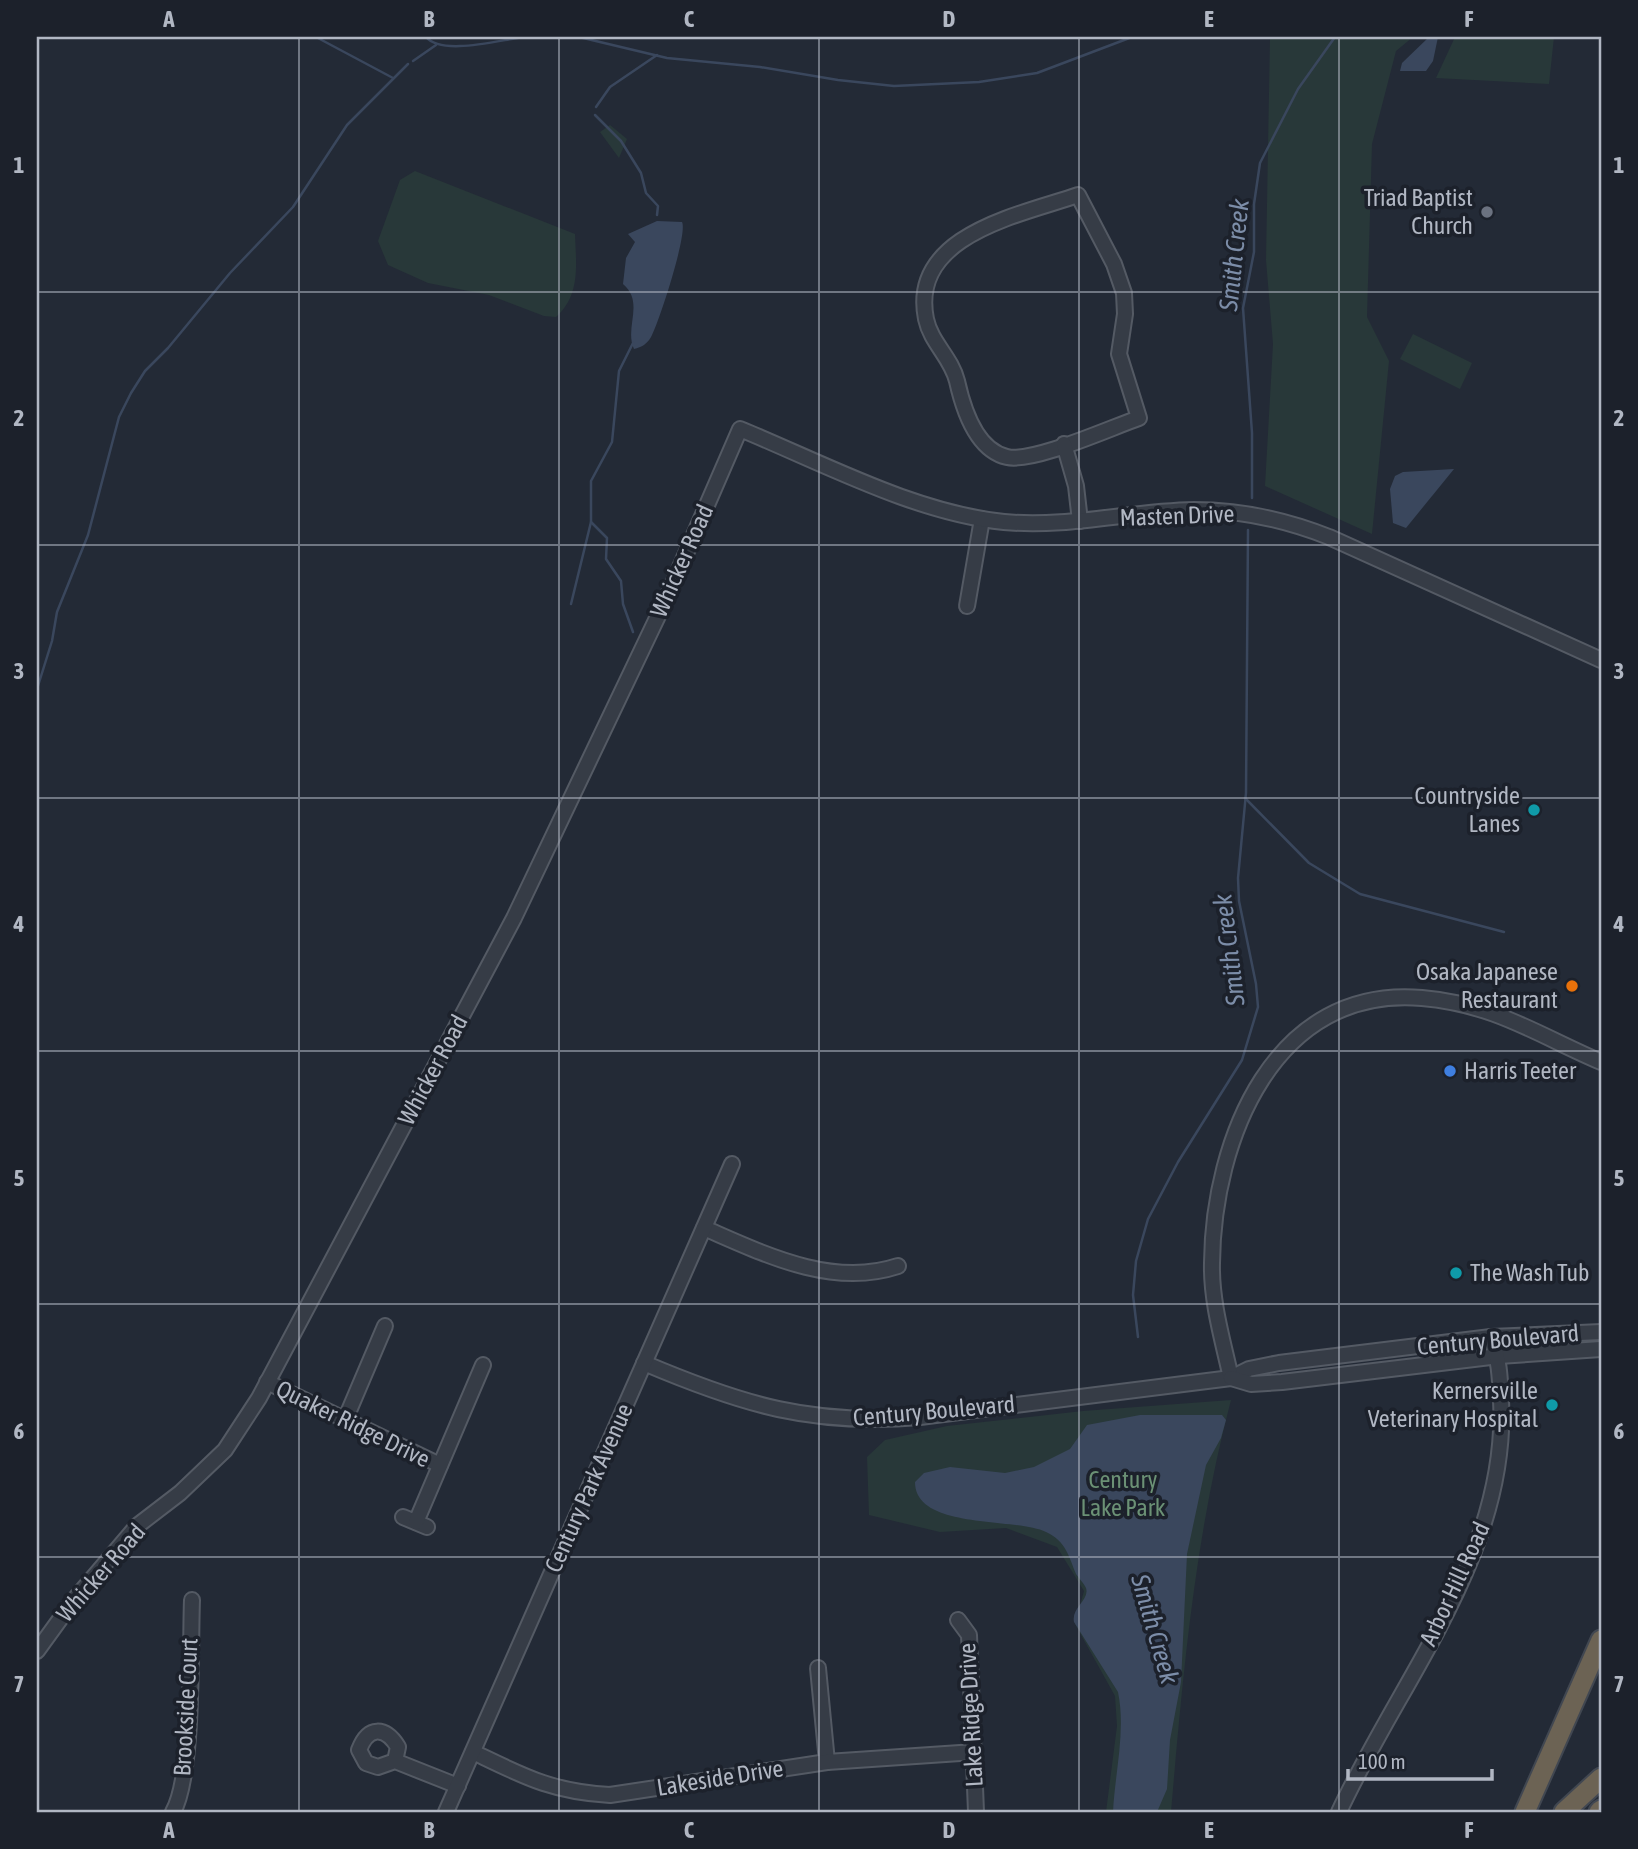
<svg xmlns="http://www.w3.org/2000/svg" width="1638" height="1849" viewBox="0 0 1638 1849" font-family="'Asap Condensed',sans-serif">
<rect width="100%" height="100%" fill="#232a36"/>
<g fill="#283839">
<path d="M1270 37H1413L1396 51 1372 144 1367 317 1389 361 1372 534 1265 486 1273 344 1266 260Z"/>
<path d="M1455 37H1554L1549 84 1436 78Z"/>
<path d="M610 125 627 139 619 158 600 132Z"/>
<path d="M415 171 575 234C576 264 581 295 556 317L544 316 489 295 428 283 388 265 378 241 400 180Z"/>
<path d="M1413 334 1472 363 1460 389 1400 359Z"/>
<path d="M1231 1400C1195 1536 1183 1673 1171 1812H1106L1117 1726 1115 1696 1075 1624 1084 1591 1057 1547 1006 1528 940 1532 869 1515 867 1457 885 1440 947 1426 1083 1411Z"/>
</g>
<g fill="#3a475d">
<path d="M1429 37H1438L1433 61 1426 71H1400L1402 63Z"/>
<path d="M657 221 682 222C688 233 659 323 651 337 647 344 642 347 634 349 624 327 645 303 623 284L626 258 635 242 628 234Z"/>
<path d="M1454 469 1406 528 1393 523 1390 489 1395 476 1403 472Z"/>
<path d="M1140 1415H1222L1226 1420 1221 1438 1206 1465 1187 1554 1181 1682 1170 1740 1167 1789 1157 1812H1113C1115 1772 1126 1731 1118 1692L1074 1622C1071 1608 1090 1600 1086 1588 1084 1583 1079 1579 1076 1574 1069 1557 1066 1541 1046 1532 1014 1517 915 1530 915 1482L924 1473 950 1467 1005 1473 1034 1467 1070 1449 1087 1425Z"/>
</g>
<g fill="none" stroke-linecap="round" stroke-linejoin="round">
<g stroke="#3a475d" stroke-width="2.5">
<path d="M316 37 393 78"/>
<path d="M426 37C442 56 499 40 524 37"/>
<path d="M579 37 667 58 760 67 838 80 894 86 979 82 1037 73 1132 37"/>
<path d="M413 61 436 45"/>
<path d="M596 107 610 87 657 55"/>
<path d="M595 115 621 141 641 173 646 193 658 206 657 215"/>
<path d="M633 343 619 371 612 442 591 481V522L607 538 606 559 621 581 623 604 633 632"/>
<path d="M1252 498V433L1243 308 1254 252V204L1260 163 1298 89 1335 37"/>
<path d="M571 604 591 522"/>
<path d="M37 689 52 641 57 612 88 535 119 417 131 393 145 371 168 348 230 273 293 207 347 125 408 64"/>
<path d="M1245 798 1309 863 1360 894 1504 932"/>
<path d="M1138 1337 1133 1295 1136 1261 1148 1219 1178 1162 1242 1060 1258 1007 1256 984 1239 901 1238 878 1246 793 1248 530"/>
</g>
<g stroke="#545a64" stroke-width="18">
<g id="minor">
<path d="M1078 195 1114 264 1124 293 1125 314 1119 354 1139 418C1110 428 1033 463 1007 457 976 450 963 408 957 381 951 357 931 343 926 319 909 235 1020 215 1078 195Z"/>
<path d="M1064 444 1076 486 1080 521"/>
<path d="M967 606 982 519"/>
<path d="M704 1228C764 1254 832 1288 898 1266"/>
<path d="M644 1363C743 1405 812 1426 920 1417L1231 1378 1249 1369 1279 1363 1491 1337 1601 1332"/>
<path d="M1231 1378C1223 1341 1211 1302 1212 1263 1213 1140 1274 985 1422 998 1494 1004 1538 1035 1601 1062"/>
<path d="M1231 1378 1251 1384 1282 1382 1499 1356 1601 1349"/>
<path d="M267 1382 440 1465"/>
<path d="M345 1420 385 1326"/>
<path d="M403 1517 427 1527"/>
<path d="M416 1522 483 1365"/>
<path d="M958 1620 969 1635 976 1812"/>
<path d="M37 1651 74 1600 137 1526 180 1493 225 1450 259 1398 514 918 668 595 740 429C823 463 915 513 1004 522 1068 528 1131 511 1194 510 1241 510 1286 520 1329 537L1601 660"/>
<path d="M818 1668 827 1762"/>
<path d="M473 1752C523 1776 552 1792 610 1795L827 1762 975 1752"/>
<path d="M395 1761 398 1747C385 1726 368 1726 359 1750L366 1763 378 1767 395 1761 458 1786"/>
<path d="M173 1812C194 1775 190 1648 192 1600"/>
<path d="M446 1812 732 1164"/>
<path d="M1339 1812C1400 1679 1509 1554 1501 1400 1500 1377 1499 1358 1491 1337"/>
</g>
</g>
<g stroke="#414751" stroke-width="23">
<g id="highway">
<path d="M1525 1812 1601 1640"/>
<path d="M1564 1812 1601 1778"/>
<path d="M1599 1812 1601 1810"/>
</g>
</g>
<use href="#minor" stroke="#363c46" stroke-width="14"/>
<use href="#highway" stroke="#6c6354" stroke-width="19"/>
</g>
<path fill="none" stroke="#b1b7c3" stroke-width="2" stroke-opacity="0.55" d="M299 37V1812M559 37V1812M819 37V1812M1079 37V1812M1339 37V1812M37 292H1601M37 545H1601M37 798H1601M37 1051H1601M37 1304H1601M37 1557H1601"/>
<circle fill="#6b7280" stroke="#1c212b" stroke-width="2.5" cx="1487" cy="212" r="7"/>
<g fill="#0f9aa8" stroke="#1c212b" stroke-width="2.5">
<circle cx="1534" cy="810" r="7"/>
<circle cx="1456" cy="1273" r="7"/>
<circle cx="1552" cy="1405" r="7"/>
</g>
<circle fill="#e8710a" stroke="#1c212b" stroke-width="2.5" cx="1572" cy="986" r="7"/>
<circle fill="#3f7fe0" stroke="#1c212b" stroke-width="2.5" cx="1450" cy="1071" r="7"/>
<g text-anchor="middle" stroke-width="7" stroke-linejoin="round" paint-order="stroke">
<g font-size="24" fill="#b1b7c3" stroke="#1c212b" text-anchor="end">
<text x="1473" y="206">Triad Baptist<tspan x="1473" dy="28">Church</tspan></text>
<text x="1520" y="804">Countryside<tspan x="1520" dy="28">Lanes</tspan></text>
<text x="1558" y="980">Osaka Japanese<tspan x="1558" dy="28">Restaurant</tspan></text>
<text x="1464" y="1079" text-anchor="start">Harris Teeter</text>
<text x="1470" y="1281" text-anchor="start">The Wash Tub</text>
<text x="1538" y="1399">Kernersville<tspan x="1538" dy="28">Veterinary Hospital</tspan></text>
</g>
<g font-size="24" fill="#b1b7c3" stroke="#1c212b">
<text transform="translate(1177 516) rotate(-2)" y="8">Masten Drive</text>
<text transform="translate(682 561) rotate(-66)" y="8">Whicker Road</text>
<text transform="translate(433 1070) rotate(-62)" y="8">Whicker Road</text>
<text transform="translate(1498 1340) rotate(-5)" y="8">Century Boulevard</text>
<text transform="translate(934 1411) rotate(-5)" y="8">Century Boulevard</text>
<text transform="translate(353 1424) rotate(26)" y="8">Quaker Ridge Drive</text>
<text transform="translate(589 1488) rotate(-66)" y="8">Century Park Avenue</text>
<text transform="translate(101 1573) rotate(-49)" y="8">Whicker Road</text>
<text transform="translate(1455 1584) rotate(-65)" y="8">Arbor Hill Road</text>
<text transform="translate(186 1707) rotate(-87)" y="8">Brookside Court</text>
<text transform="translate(971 1715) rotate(-93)" y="8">Lake Ridge Drive</text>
<text transform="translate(720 1778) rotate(-9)" y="8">Lakeside Drive</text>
</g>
<g font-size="24" fill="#6b9175" stroke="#1c212b">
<text x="1123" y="1488">Century<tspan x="1123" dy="28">Lake Park</tspan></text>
</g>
<g font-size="26" font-style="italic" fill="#7c8da8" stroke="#1c212b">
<text transform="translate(1234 255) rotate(-84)" y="9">Smith Creek</text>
<text transform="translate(1229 950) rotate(-97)" y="9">Smith Creek</text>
<text transform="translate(1155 1629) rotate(74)" y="9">Smith Creek</text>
</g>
</g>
<rect width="1638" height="1849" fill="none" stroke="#1c212b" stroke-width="77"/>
<path d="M1348 1769v10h144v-10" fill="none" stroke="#b1b7c3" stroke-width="3.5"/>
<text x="1358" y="1769" font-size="21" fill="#b1b7c3" stroke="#1c212b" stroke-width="5" paint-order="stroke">100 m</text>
<rect x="38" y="38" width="1562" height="1773" fill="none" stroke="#b1b7c3" stroke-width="2.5"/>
<g font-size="23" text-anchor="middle" font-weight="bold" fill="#b1b7c3">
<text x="169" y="27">A</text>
<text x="429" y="27">B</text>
<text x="689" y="27">C</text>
<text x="949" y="27">D</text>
<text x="1209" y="27">E</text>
<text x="1469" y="27">F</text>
<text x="19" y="173">1</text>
<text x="1619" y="173">1</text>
<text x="19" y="426">2</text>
<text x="1619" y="426">2</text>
<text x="19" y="679">3</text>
<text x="1619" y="679">3</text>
<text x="19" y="932">4</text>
<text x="1619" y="932">4</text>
<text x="19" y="1186">5</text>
<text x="1619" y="1186">5</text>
<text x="19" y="1439">6</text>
<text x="1619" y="1439">6</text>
<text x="19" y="1692">7</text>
<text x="1619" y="1692">7</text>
<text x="169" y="1838">A</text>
<text x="429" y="1838">B</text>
<text x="689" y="1838">C</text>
<text x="949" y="1838">D</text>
<text x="1209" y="1838">E</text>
<text x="1469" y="1838">F</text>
</g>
</svg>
